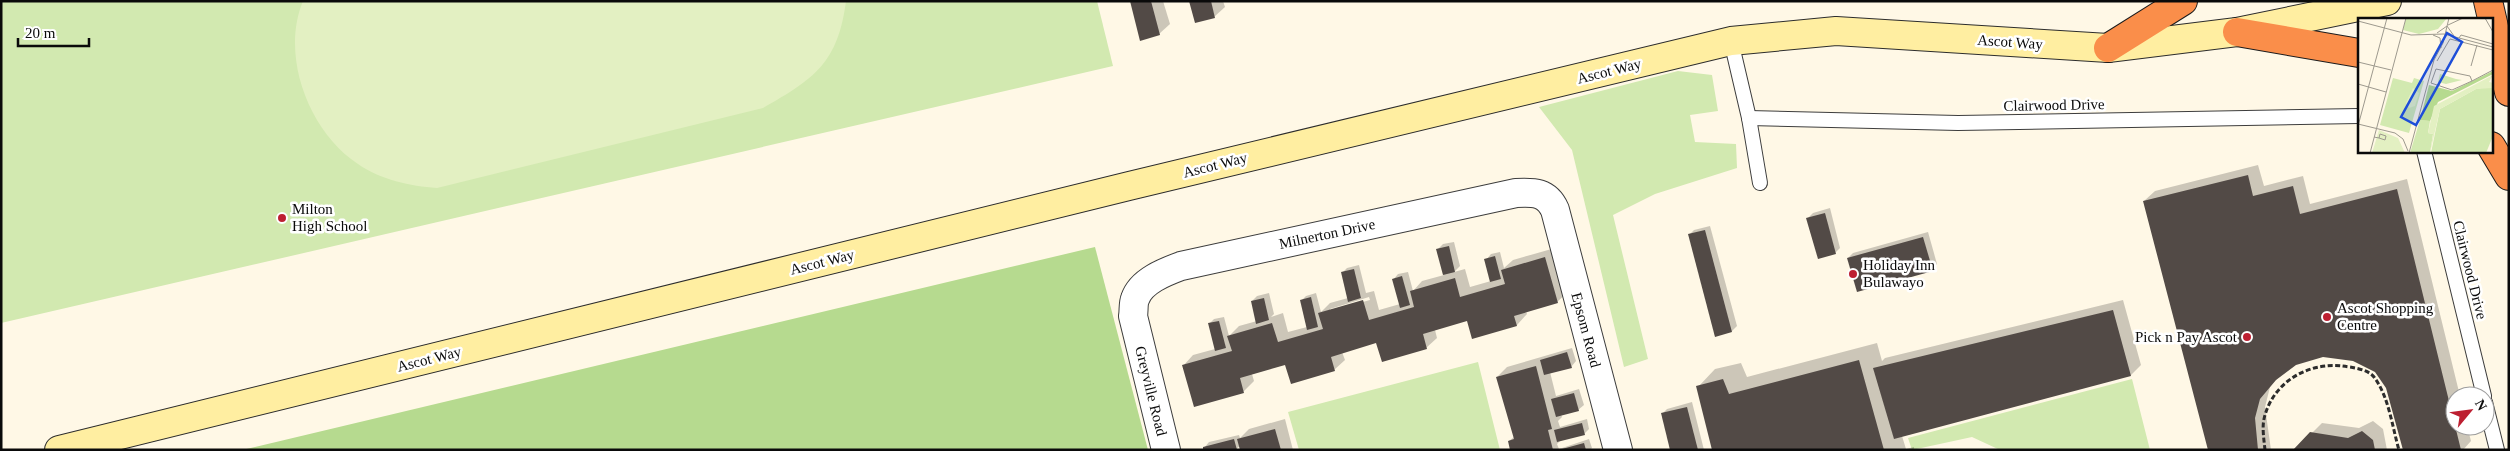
<svg xmlns="http://www.w3.org/2000/svg" width="2510" height="451" viewBox="0 0 2510 451" font-family="'Times New Roman',serif">
<rect width="100%" height="100%" fill="#fff8e6"/>
<g fill="#d2e9b0">
<path d="M1 1H1097L1113 66 1 323Z"/>
<path d="M1678 71 1712 75 1718 111 1690 115 1695 142 1736 144 1737 168 1655 194 1613 215 1648 359 1624 367 1572 150 1539 107Z"/>
<path d="M1478 362 1500 450H1299L1288 412Z"/>
<path d="M2132 379 2150 450H2000L1972 437 1912 450 1908 438Z"/>
</g>
<path fill="#b6da8f" d="M1095 247 1148 450H242Z"/>
<path fill="#e3f0c2" d="M303 1H846C838 63 814 79 763 108L437 188C410 186 381 180 358 164 309 132 280 56 303 1Z"/>
<g fill="#0003" fill-rule="evenodd">
<path d="M1131 1H1163L1170 24 1159 34Z"/>
<path d="M1191 1H1223L1225 7 1214 17Z"/>
<path d="M2258 165 2264 186 2303 176 2310 204 2407 179 2460 396H2455V426H2467L2471 441 2463 450H2404L2388 388 2375 371 2353 360 2323 355 2296 364 2279 376 2270 387 2265 407 2271 450H2209L2144 201 2155 191Z"/>
<path d="M1830 208 1840 248 1835 253 1808 218 1813 213Z"/>
<path d="M1710 226 1737 326 1732 331 1716 335 1689 235 1694 230Z"/>
<path d="M1928 232 1937 264 1932 269 1848 258 1853 253Z"/>
<path d="M1454 242 1460 266 1454 272 1465 269 1470 287 1491 281 1486 260 1491 254 1500 252 1504 268 1513 260 1555 248 1568 292 1557 302 1526 311 1527 314 1517 325 1473 337 1468 319 1435 330 1437 338 1426 348 1377 342 1342 352 1345 360 1334 370 1286 364 1252 374 1254 381 1244 391 1195 406 1183 366 1193 355 1215 349 1209 324 1214 319 1224 317 1229 336 1239 326 1257 321 1252 301 1257 296 1269 293 1274 314 1271 317 1283 313 1288 332 1307 327 1301 301 1306 296 1316 293 1321 312 1330 303 1348 298 1342 273 1347 268 1359 265 1366 293 1374 291 1379 310 1400 304 1393 280 1398 274 1408 272 1413 291 1422 281 1444 275 1438 249 1443 244ZM1369 297 1370 300 1330 311V309Z"/>
<path d="M2123 300 2141 365 2131 375 1902 436 1906 449 1914 447V450H1713L1698 387 1715 369 1741 363 1747 377 1877 343 1882 361 1885 358Z"/>
<path d="M1572 348 1576 361 1571 367 1550 372 1556 396 1579 389 1584 405 1578 410 1561 414 1562 417 1558 421 1560 427 1587 419 1589 429 1584 434 1561 440 1557 444 1559 449 1589 439 1592 448 1590 450H1512L1509 441 1514 437 1497 377 1507 367Z"/>
<path d="M1692 402 1704 450H1671L1662 414 1667 409Z"/>
<path d="M1285 419 1293 450H1241L1240 446 1236 449 1204 448 1209 442 1239 435 1240 438 1249 429Z"/>
<path d="M2373 421 2383 429 2387 450H2295L2322 423 2359 428Z"/>
</g>
<g fill="#524a46">
<path d="M1130 1H1151L1160 35 1140 41Z"/>
<path d="M1189 1H1211L1215 18 1195 23Z"/>
<path d="M2248 175 2253 196 2293 186 2300 214 2397 189 2461 450H2403L2386 388 2375 372 2353 361 2323 357 2296 365 2276 380 2260 399 2255 418 2258 450H2208L2143 201Z"/>
<path d="M1825 213 1836 254 1818 259 1806 218Z"/>
<path d="M1705 230 1732 332 1715 337 1688 234Z"/>
<path d="M1923 237 1933 271 1857 292 1847 258Z"/>
<path d="M1449 246 1455 272 1443 275 1436 249Z"/>
<path d="M1495 256 1501 279 1490 282 1484 259Z"/>
<path d="M1545 257 1558 303 1514 316 1517 326 1472 339 1467 321 1423 334 1427 349 1382 362 1376 343 1331 357 1335 371 1291 384 1285 365 1240 378 1244 393 1194 407 1182 365 1232 351 1227 336 1272 323 1278 342 1323 329 1318 313 1363 300 1369 320 1414 307 1410 291 1455 278 1460 297 1505 284 1501 270Z"/>
<path d="M1354 269 1361 298 1348 302 1341 272Z"/>
<path d="M1402 276 1410 305 1400 308 1392 279Z"/>
<path d="M1311 297 1318 327 1307 330 1300 300Z"/>
<path d="M1264 298 1269 320 1256 324 1251 301Z"/>
<path d="M2113 310 2131 376 1894 439 1873 368Z"/>
<path d="M1219 321 1226 348 1215 351 1208 323Z"/>
<path d="M1567 352 1572 368 1544 375 1540 360Z"/>
<path d="M1859 360 1884 450H1712L1696 386 1723 379 1729 394Z"/>
<path d="M1536 366 1552 429 1548 430 1553 450H1510L1508 441 1514 439 1496 377Z"/>
<path d="M1574 393 1579 411 1556 417 1551 399Z"/>
<path d="M1687 407 1698 450H1670L1661 413Z"/>
<path d="M1582 423 1585 435 1557 442 1554 430Z"/>
<path d="M1275 429 1281 450H1240L1237 439Z"/>
<path d="M2362 431 2373 440 2375 450H2293L2310 432 2348 438Z"/>
<path d="M1234 439 1237 450H1203V447Z"/>
<path d="M1584 443 1586 450H1562V449Z"/>
</g>
<g fill="none" stroke-linecap="round" stroke-linejoin="round">
<g stroke="#3d3d3d" stroke-width="16">
<g id="lane">
<path d="M1731 41 1749 118 1760 183"/>
<path d="M1749 118 1958 123 2359 116"/>
<path d="M2424 151 2484 396"/>
<path d="M2485 402 2497 450"/>
</g>
</g>
<g stroke="#3d3d3d" stroke-width="30">
<path id="street" d="M1166 450 1133 316C1134 311 1133 304 1135 299 1141 281 1165 272 1181 266L1516 193C1534 192 1547 192 1555 210L1618 450"/>
</g>
<g stroke="#2c2c2c" stroke-width="30">
<path id="secondary" d="M59 450 1129 186 1731 41 1836 31 2108 48 2237 32 2387 1"/>
</g>
<g stroke="#1b1b1b" stroke-width="30">
<g id="highway">
<path d="M2488 1 2509 92"/>
<path d="M2237 32 2359 53"/>
<path d="M2108 48 2183 1"/>
<path d="M2491 146 2509 176"/>
</g>
</g>
<path stroke="#2c2c2c" stroke-width="3" stroke-dasharray="5 2.5" stroke-linecap="butt" d="M2265 450C2264 440 2262 428 2264 419 2272 383 2307 362 2342 366 2351 367 2368 369 2374 377 2389 397 2392 426 2399 450"/>
<use href="#lane" stroke="#fff" stroke-width="14"/>
<use href="#street" stroke="#fff" stroke-width="28"/>
<use href="#secondary" stroke="#ffeea1" stroke-width="28"/>
<use href="#highway" stroke="#fa8e4a" stroke-width="28"/>
</g>
<g fill="#bd1f31" stroke="#fff" stroke-width="2">
<circle cx="282" cy="218" r="5"/>
<circle cx="1853" cy="274" r="5"/>
<circle cx="2327" cy="317" r="5"/>
<circle cx="2247" cy="337" r="5"/>
</g>
<g text-anchor="middle" stroke-width="5" stroke-linejoin="round" paint-order="stroke">
<g font-size="15" fill="#0a0a0a" stroke="#fff">
<text transform="translate(2010 42) rotate(4)" y="5">Ascot Way</text>
<text transform="translate(1609 71) rotate(-14)" y="5">Ascot Way</text>
<text transform="translate(2054 105) rotate(-1)" y="5">Clairwood Drive</text>
<text transform="translate(1215 165) rotate(-14)" y="5">Ascot Way</text>
<text transform="translate(1327 234) rotate(-12)" y="5">Milnerton Drive</text>
<text transform="translate(822 262) rotate(-14)" y="5">Ascot Way</text>
<text transform="translate(2470 270) rotate(76)" y="5">Clairwood Drive</text>
<text transform="translate(1586 330) rotate(75)" y="5">Epsom Road</text>
<text transform="translate(429 359) rotate(-14)" y="5">Ascot Way</text>
<text transform="translate(1151 391) rotate(76)" y="5">Greyville Road</text>
</g>
<g font-size="15" fill="#0a0a0a" stroke="#fff" text-anchor="start">
<text x="292" y="214">Milton<tspan x="292" dy="17">High School</tspan></text>
<text x="1863" y="270">Holiday Inn<tspan x="1863" dy="17">Bulawayo</tspan></text>
<text x="2337" y="313">Ascot Shopping<tspan x="2337" dy="17">Centre</tspan></text>
<text x="2237" y="342" text-anchor="end">Pick n Pay Ascot</text>
</g>
</g>
<g transform="translate(2358 18)">
<rect width="135" height="135" fill="#fff8e6"/>
<path d="M48 0H89L80 11 61 16 45 12ZM82 56 98 61 104 62 88 66 80 64ZM35 60 54 65 56 60 66 63 51 115 22 107ZM129 69 135 70V118L128 135H73L82 91 118 71ZM62 102 72 103 70 115 75 116 72 135H52Z" fill="#d2e9b0"/>
<path d="M135 53V56L80 84 72 103 62 102 71 67 94 73Z" fill="#b6da8f"/>
<path d="M135 57 131 64 135 65V70L118 71 82 91 72 135 75 116 70 115 76 88ZM55 70 61 75 57 88 51 90 48 85ZM21 112 40 120 47 135H14Z" fill="#e3f0c2"/>
<path fill="none" stroke="#9d998e" stroke-width="1" d="M127 0 135 14M0 3 53 17 86 16 135 29M90 7 105 0M79 15 89 8 96 18M75 17 82 20 83 30M101 20 103 17 135 26M79 43 92 21 135 32M0 44 33 52M113 48 119 27M114 63 112 58 78 51 73 65 94 72 114 63 135 52M0 66 28 74M0 106 37 115 45 121 50 133M0 108 29 0M16 119 21 120 27 122 28 118 22 116 21 120M12 135 48 0M51 135 76 42 85 25 91 0"/>
<path fill="#1d4ed8" fill-opacity="0.15" stroke="#1d4ed8" stroke-width="2.5" d="M89 15 104 24 58 107 43 99Z"/>
<rect width="135" height="135" fill="none" stroke="#0a0a0a" stroke-width="2.5"/>
</g>
<rect width="2510" height="451" fill="none" stroke="#0a0a0a" stroke-width="5"/>
<g transform="translate(2470 411) rotate(61)"><circle r="24" fill="#ffffff" stroke="#9d9d9d"/>
<path d="M0-4L9 19L0 12L-9 19Z" fill="#bd1f31"/>
<text y="-8" font-size="14" font-weight="bold" text-anchor="middle" fill="#0a0a0a">N</text>
</g>
<path d="M18 38v8h71v-8" fill="none" stroke="#0a0a0a" stroke-width="2.5"/>
<text x="25" y="38" font-size="15" fill="#0a0a0a" stroke="#ffffff" stroke-width="4" paint-order="stroke">20 m</text>
</svg>
